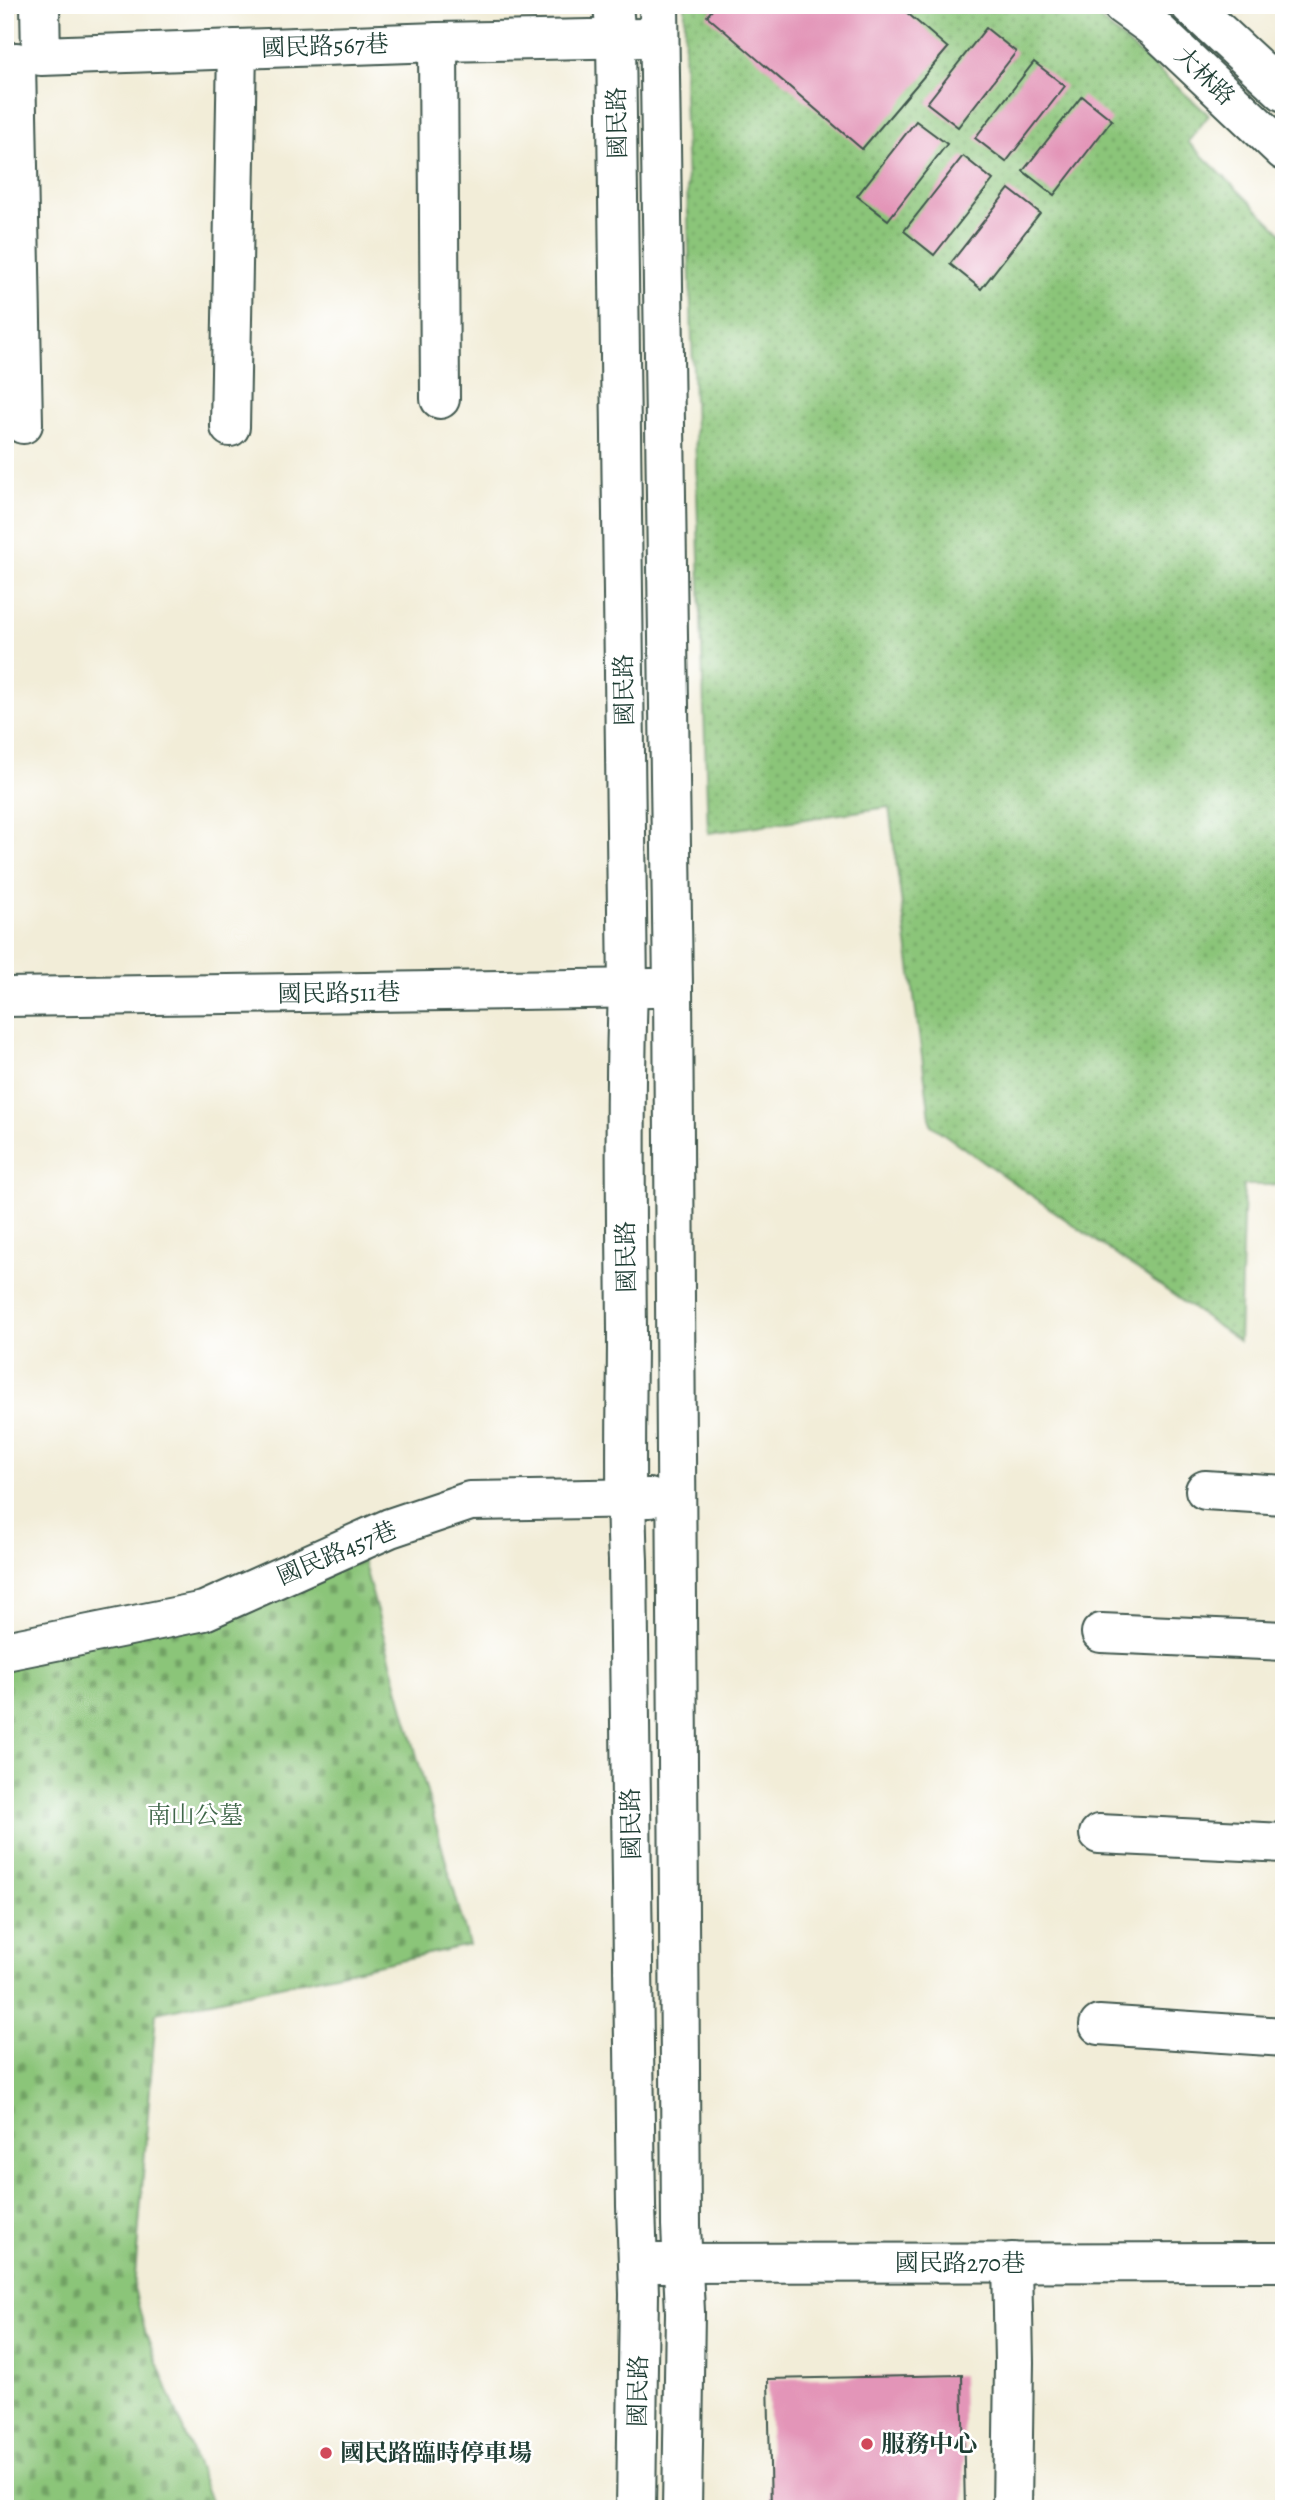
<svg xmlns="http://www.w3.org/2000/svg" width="1289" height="2514" viewBox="0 0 1289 2514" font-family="Alegreya,'Noto Serif TC',serif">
<defs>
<pattern id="grass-dots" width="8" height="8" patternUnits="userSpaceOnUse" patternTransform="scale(1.75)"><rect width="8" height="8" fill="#8bc579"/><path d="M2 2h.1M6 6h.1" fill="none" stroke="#71a164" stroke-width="1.8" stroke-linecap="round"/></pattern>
<pattern id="cemetery-stones" width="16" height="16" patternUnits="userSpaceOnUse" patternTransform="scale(1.75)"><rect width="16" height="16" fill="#8bc579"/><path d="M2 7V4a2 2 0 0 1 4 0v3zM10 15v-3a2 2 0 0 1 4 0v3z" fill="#71a164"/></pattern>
</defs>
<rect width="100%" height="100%" fill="#fff"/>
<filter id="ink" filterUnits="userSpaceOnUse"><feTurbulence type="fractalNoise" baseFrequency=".0143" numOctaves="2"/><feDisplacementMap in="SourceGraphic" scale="14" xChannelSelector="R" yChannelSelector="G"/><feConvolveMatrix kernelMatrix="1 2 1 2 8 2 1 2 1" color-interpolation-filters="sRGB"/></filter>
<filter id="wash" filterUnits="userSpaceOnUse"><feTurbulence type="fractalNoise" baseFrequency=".00686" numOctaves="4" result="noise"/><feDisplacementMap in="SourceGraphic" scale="28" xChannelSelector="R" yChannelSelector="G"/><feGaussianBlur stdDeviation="1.57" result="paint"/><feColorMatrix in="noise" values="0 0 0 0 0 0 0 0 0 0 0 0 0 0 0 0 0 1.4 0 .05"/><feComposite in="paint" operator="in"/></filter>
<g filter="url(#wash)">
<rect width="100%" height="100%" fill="#f2edd8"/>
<path fill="url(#grass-dots)" stroke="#558156" stroke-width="2" d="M685 5H1084L1209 115 1188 142 1284 235V1185H1244L1239 1341 931 1125 889 807 708 833 684 94Z"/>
<path fill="url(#cemetery-stones)" stroke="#558156" stroke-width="2" d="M362 1557 469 1945 156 2013 134 2289 145 2331 214 2509H5V1665Z"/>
<g id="blocks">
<g fill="#e395b8">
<path d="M716 5H898L948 48 862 149 707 16Z"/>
<path d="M986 28 1016 52 958 127 927 103Z"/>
<path d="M1034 62 1065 86 1006 162 975 138Z"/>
<path d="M1082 96 1112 120 1054 195 1023 171Z"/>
<path d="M916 121 947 144 888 220 857 196Z"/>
<path d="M963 156 993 180 934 255 904 231Z"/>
<path d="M1009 189 1040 213 981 289 950 264Z"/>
<path d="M962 2375 965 2509H771L768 2379Z"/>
</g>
</g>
</g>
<g filter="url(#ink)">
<use href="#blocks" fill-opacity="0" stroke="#3f574d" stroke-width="2"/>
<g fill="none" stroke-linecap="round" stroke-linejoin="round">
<g stroke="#3f574d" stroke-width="42">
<g id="minor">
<path d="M40 5 41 56 438 42 642 38"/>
<path d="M613 5 616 38 628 990C624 1104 626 1217 627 1331 627 1407 624 1483 628 1560L636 2206 639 2294 636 2509"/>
<path d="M659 5 673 987 681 2225 685 2312 682 2509"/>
<path d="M1122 5 1154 28 1284 151"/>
<path d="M1190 5 1284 92"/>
<path d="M438 42 440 399"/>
<path d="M16 62 23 424"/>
<path d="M230 427 237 49"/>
<path d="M5 997 653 988"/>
<path d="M1205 1490 1284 1495"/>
<path d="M1101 1633 1284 1641"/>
<path d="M5 1651 204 1611 390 1528 470 1501 649 1498"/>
<path d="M1099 1834 1284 1843"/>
<path d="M1099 2025 1284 2037"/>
<path d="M657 2263 1284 2262"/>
<path d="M1012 2509 1014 2362 1012 2262"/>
</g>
</g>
<use href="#minor" stroke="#fff" stroke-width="38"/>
</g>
</g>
<g fill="#d1495b" stroke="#fff" stroke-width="2.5">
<circle cx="867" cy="2444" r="7"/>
<circle cx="326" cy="2453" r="7"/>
</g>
<g text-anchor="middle" stroke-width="5" stroke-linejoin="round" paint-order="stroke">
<g font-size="24" fill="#1f3d34" stroke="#fff">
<text transform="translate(325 46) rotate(-2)" y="8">國民路567巷</text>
<text transform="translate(1205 76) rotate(44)" y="8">大林路</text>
<text transform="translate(617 123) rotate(-91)" y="8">國民路</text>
<text transform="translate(624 690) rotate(-91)" y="8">國民路</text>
<text transform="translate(339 993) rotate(-1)" y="8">國民路511巷</text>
<text transform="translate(626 1257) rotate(-91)" y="8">國民路</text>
<text transform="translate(337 1553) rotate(-23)" y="8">國民路457巷</text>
<text transform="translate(631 1824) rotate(-91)" y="8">國民路</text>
<text x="960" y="2271">國民路270巷</text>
<text transform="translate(638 2391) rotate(-89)" y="8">國民路</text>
</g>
<g font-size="24" fill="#3f6649" stroke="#fff">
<text x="195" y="1823">南山公墓</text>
</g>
<g font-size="24" font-weight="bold" fill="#1f3d34" stroke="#fff" text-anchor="start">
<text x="881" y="2452">服務中心</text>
<text x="340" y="2461">國民路臨時停車場</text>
</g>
</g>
<rect width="1289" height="2514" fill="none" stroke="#fff" stroke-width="28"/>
</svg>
